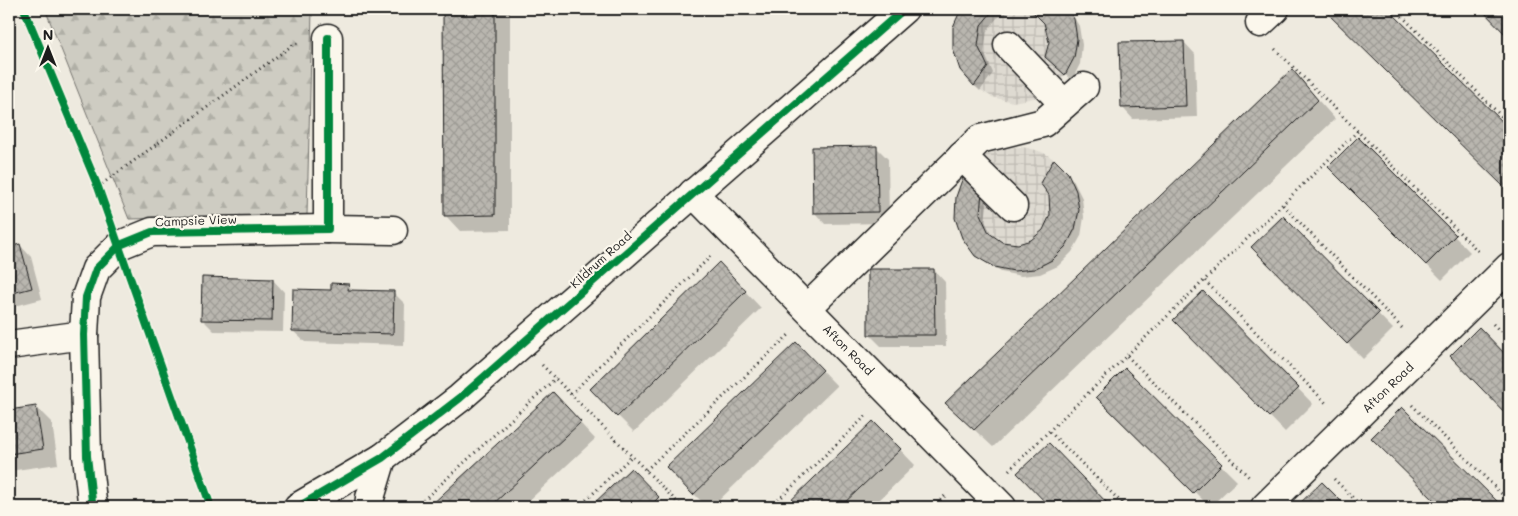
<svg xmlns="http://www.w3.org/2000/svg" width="1518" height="516" viewBox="0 0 1518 516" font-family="Mali,sans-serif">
<defs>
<pattern id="industrial-grid" width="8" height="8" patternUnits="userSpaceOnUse" patternTransform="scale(1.25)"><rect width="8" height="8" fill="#dedad1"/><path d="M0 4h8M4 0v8" fill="none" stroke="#bebab3"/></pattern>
<pattern id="forest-firs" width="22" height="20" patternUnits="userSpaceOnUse" patternTransform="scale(1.25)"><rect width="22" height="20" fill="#ceccc2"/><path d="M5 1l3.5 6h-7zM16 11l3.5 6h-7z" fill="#b0afa6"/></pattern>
<pattern id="building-cross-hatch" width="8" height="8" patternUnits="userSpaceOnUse" patternTransform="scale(1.25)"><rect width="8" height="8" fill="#b9b6af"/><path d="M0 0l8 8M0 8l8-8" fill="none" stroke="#9e9c96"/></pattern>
</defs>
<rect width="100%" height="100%" fill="#eeeadf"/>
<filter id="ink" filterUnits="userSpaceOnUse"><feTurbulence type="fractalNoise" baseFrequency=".02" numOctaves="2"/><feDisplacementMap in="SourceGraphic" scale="10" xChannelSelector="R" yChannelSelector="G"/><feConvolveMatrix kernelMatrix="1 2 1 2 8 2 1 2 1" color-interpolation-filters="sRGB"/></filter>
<g filter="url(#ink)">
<g fill="url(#industrial-grid)">
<path d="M961 9H1068L1074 19 1077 39 1074 58 1065 75 1052 89 1034 98 1013 102 992 97 974 86 960 70 953 27Z"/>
<circle cx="1017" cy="209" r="62"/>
</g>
<path fill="url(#forest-firs)" stroke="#75746f" d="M45 9H312L307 215 129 219Z"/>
<g fill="#0003">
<path d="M444 9H510V230L460 231 445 215Z"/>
<path d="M962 9H1069L1079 26 1082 45 1080 64 1072 80 1047 56 1050 42 1046 23 1040 17 1026 11H1012L997 18 987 31 984 52 993 73 980 91 974 85 955 28Z"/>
<path d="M1325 9H1386L1509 130V191Z"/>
<path d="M1482 9H1509V36Z"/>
<path d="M1184 42 1195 54 1197 117 1133 119 1122 107Z"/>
<path d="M1292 71 1335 119 993 447 965 421Z"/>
<path d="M1358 139 1470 252 1442 280 1330 167Z"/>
<path d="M877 148 888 159 889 223 825 224 814 212Z"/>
<path d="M1054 161 1073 180 1082 198 1084 217 1081 236 1072 252 1058 266 1040 274 1021 276 1001 272 983 261 976 255 964 179 988 198 985 221 993 237 1002 243 1018 245 1032 241 1044 231 1051 215Z"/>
<path d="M1283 217 1393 329 1363 359 1253 247Z"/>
<path d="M20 245 31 257 42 299 15 306 9 301V248Z"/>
<path d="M719 264 761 308 634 432 591 389Z"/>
<path d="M934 270 945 282 946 346H881L869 334Z"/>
<path d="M273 280 284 292 283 332 214 331 203 320Z"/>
<path d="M348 285 355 292H393L405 304 404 345 305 342 293 331 332 291Z"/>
<path d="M1203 292 1313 404 1285 432 1175 320Z"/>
<path d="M796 344 837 386 712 507H707L694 494Z"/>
<path d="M1495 345 1509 360V415L1452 356Z"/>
<path d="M1125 370 1237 481 1210 507 1098 397Z"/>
<path d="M553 394 595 439 522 507H431Z"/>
<path d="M36 407 52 423 58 464 9 471V411Z"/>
<path d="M1402 409 1501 507H1442L1388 454Z"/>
<path d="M873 422 915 465 872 507H785Z"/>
<path d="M1065 460 1110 507H1052L1019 473Z"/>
<path d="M631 470 667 507H592Z"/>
<path d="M951 502 956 507H946Z"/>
</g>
<g fill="url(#building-cross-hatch)" stroke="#1c1c1c">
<path d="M443 9H495V215L444 216Z"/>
<path d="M961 9H999L991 13 981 25 978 46 988 67 974 86 960 70 953 49V27Z"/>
<path d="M1026 9H1068L1074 19 1077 39 1074 58 1065 75 1045 57 1049 42 1044 23 1033 12Z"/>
<path d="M1323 9H1388L1509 128V184L1505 188Z"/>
<path d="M1481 9H1509V38Z"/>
<path d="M1184 41 1186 106 1121 108 1119 42Z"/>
<path d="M1292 69 1318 100 974 430 945 403Z"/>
<path d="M1358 137 1456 235 1426 265 1328 167Z"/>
<path d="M877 146 878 212 813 213 812 147Z"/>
<path d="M1054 159 1068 173 1076 191 1079 210 1075 229 1066 246 1052 260 1034 269 1014 271 994 267 975 256 962 238 955 218 956 197 963 177 982 191 980 214 989 233 1002 242 1018 244 1031 240 1043 230 1050 215 1049 195 1040 183Z"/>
<path d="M1283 216 1379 313 1347 344 1251 247Z"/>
<path d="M20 244 32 288 9 294V247Z"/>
<path d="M719 262 746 291 617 417 590 389Z"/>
<path d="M868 269H934L935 335H868Z"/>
<path d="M202 277 273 279 272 321 201 320Z"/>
<path d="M331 283 349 284 348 290 394 291 393 334 292 331 293 289 331 290Z"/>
<path d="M1203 291 1299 388 1269 417 1173 320Z"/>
<path d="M1479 327 1509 358V417L1450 356Z"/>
<path d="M796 342 823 370 693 495 666 467Z"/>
<path d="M1125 368 1222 464 1193 493 1096 397Z"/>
<path d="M553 392 581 422 490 507H429Z"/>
<path d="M36 406 43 449 9 454V410Z"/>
<path d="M1402 407 1503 507H1441L1371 438Z"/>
<path d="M873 421 901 449 840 507H784Z"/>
<path d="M1049 443 1111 507H1050L1017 473Z"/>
<path d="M631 468 659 497 649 507H590Z"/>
<path d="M1322 482 1347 507H1296Z"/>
</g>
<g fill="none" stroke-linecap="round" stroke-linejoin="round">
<g stroke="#1c1c1c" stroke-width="31">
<g id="minor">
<path d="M1260 23 1275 9"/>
<path d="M1008 45 1064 104"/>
<path d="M962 156 1013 206"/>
<path d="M693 193 1002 507"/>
<path d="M328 229 393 230"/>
<path d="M807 308 980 139 1043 123 1084 87"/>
<path d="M9 345 84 335"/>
<path d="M94 507 92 501 87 456 84 335 86 297 96 269 120 245 152 232 328 229V38"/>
<path d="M298 507 382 458 460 398 904 9"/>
<path d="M369 507 370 498 382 458"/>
<path d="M1265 507 1509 267"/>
</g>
</g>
<g stroke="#1c1c1c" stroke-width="3" stroke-dasharray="1 4" stroke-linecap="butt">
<path d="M24 9 109 216"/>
<path d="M1395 9 1509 124"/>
<path d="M1275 49 1480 253"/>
<path d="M98 187 294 44 299 43"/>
<path d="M1283 205 1404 330"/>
<path d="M131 276 207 494"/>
<path d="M1205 281 1328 405"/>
<path d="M1493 324 1509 340"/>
<path d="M1127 356 1251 479"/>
<path d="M542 365 682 507"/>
<path d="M571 394 713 254"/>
<path d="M1412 405 1509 501"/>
<path d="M1050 432 1126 507"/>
<path d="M646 470 791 333"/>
<path d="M1009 470 1360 129"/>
<path d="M1334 479 1362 507"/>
<path d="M416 507 556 378"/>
<path d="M579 507 632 456"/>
<path d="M771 507 868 414"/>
<path d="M933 507 947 494"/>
</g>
<use href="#minor" stroke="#fbf7ec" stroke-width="28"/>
<g stroke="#fbf7ec" stroke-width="11">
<g id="cycleway">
<path d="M24 9 98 187 211 507"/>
<path d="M94 507 92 501 87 456 84 335 86 297 96 269 120 245 152 232 328 229V38"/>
<path d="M298 507 382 458 460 398 904 9"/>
</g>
</g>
<use href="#cycleway" stroke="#00873e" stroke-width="8"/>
</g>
</g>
<g text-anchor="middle" stroke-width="4.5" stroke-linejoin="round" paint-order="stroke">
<g font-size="12" fill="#1c1c1c" stroke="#fbf7ec">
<text transform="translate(196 221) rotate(-2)" y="4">Campsie View</text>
<text transform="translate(601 260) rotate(-42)" y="4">Kildrum Road</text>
<text transform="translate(848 350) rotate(45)" y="4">Afton Road</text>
<text transform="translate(1388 388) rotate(-44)" y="4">Afton Road</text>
</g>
</g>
<rect width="1518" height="516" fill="none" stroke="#fbf7ec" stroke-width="30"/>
<rect x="15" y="15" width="1488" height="486" fill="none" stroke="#1c1c1c" stroke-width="2" filter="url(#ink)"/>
<g transform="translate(48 48)" stroke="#fbf7ec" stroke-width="4" paint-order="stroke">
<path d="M0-4L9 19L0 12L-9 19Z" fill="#1c1c1c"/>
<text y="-8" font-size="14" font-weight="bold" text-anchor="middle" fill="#1c1c1c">N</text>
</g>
</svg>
